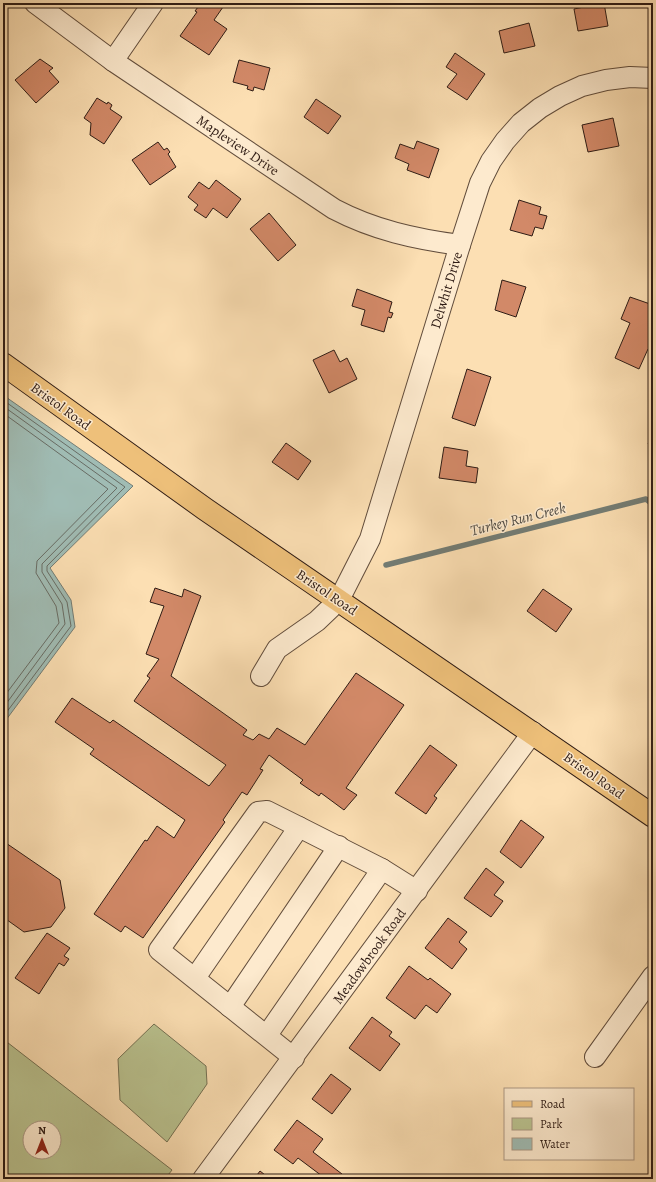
<svg xmlns="http://www.w3.org/2000/svg" width="656" height="1182" viewBox="0 0 656 1182" font-family="Alegreya,serif">
<rect width="100%" height="100%" fill="#fcdfb3"/>
<filter id="stains"><feTurbulence type="fractalNoise" baseFrequency=".005" numOctaves="4"/><feColorMatrix values="0 0 0 0 .2 0 0 0 0 .09 0 0 0 0 .02 0 0 0 .5 -.17"/></filter>
<radialGradient id="worn" r=".72"><stop offset=".6" stop-color="#630" stop-opacity="0"/><stop offset="1" stop-color="#630" stop-opacity=".3"/></radialGradient>
<g fill="#bac390" stroke="#747052" fill-rule="evenodd">
<path d="M154 1024 206 1066 207 1084 167 1142 120 1100 118 1059Z"/>
<path d="M3 1039 172 1170 165 1179H3ZM30 1128H54V1152H30Z"/>
</g>
<path fill="#a0bcb4" stroke="#737c74" d="M3 395 133 486 50 568 71 600 75 627 3 724Z"/>
<g fill="none" stroke-linecap="round" stroke-linejoin="round">
<g stroke="#686c64" stroke-width="1">
<path d="M3 400 125 487 47 566V571L67 602 71 626 3 717"/>
<path d="M3 406 117 488 42 564V572L62 604 65 624 3 708"/>
<path d="M3 413 108 489 37 561 36 573 56 606 59 623 3 698"/>
</g>
<path stroke="#737c74" stroke-width="5.5" d="M386 565 646 499 653 505"/>
</g>
<g fill="#d28968" stroke="#2f1c15">
<path d="M201 3H217L223 7 214 20 227 29 209 55 180 36 197 12 195 11Z"/>
<path d="M604 3 608 26 578 31 574 9Z"/>
<path d="M529 23 535 46 504 53 499 31Z"/>
<path d="M455 53 485 74 467 100 447 87 457 74 446 67Z"/>
<path d="M40 59 53 68 49 71 59 82 36 103 15 80Z"/>
<path d="M239 60 270 68 264 90 254 87 253 91 247 89 248 86 233 82Z"/>
<path d="M97 98 107 104 108 102 112 105 110 109 122 117 104 144 90 135 91 123 84 118Z"/>
<path d="M316 99 341 116 328 134 304 117Z"/>
<path d="M613 118 619 146 588 152 582 125Z"/>
<path d="M417 141 439 149 429 178 407 170 409 164 395 158 400 144 414 149Z"/>
<path d="M158 142 164 150 167 148 170 152 168 154 176 167 150 185 132 160Z"/>
<path d="M216 180 241 199 227 218 213 208 206 218 194 210 198 205 188 197 199 182 209 189Z"/>
<path d="M519 200 541 207 539 214 547 216 543 229 535 227 532 236 510 230Z"/>
<path d="M269 213 296 245 278 261 250 229Z"/>
<path d="M502 280 526 287 516 317 495 310Z"/>
<path d="M357 289 392 302 389 312 393 313 391 318 388 317 384 332 361 325 365 310 352 306Z"/>
<path d="M630 297 653 305V350L648 349 639 369 615 358 630 323 621 319Z"/>
<path d="M334 350 340 362 347 358 357 379 329 393 313 360Z"/>
<path d="M467 369 491 377 475 426 452 418Z"/>
<path d="M653 436V448L648 444Z"/>
<path d="M286 443 311 461 298 480 272 462Z"/>
<path d="M444 447 468 451 466 466 478 468 476 483 439 478Z"/>
<path d="M155 588 182 597 184 589 201 596 171 676 247 730 243 735 253 740 259 734 269 739 277 728 305 745 356 673 404 705 346 788 357 795 344 810 321 793 319 796 300 783 303 780 269 755 260 769 263 770 247 795 242 792 223 820 225 822 143 938 125 926 121 932 94 914 145 840 147 841 157 826 174 838 185 820 90 754 94 749 55 722 72 698 110 723 113 720 209 786 226 765 134 701 150 678 147 676 159 659 146 654 164 606 150 602Z"/>
<path d="M543 589 572 609 556 632 527 611Z"/>
<path d="M430 745 457 765 434 796 437 798 426 814 395 793Z"/>
<path d="M521 820 544 837 521 868 500 852Z"/>
<path d="M3 841 60 880 65 908 51 927 24 932 3 917Z"/>
<path d="M486 868 504 882 494 895 503 901 491 917 464 898Z"/>
<path d="M448 918 467 932 459 942 467 949 452 969 425 948Z"/>
<path d="M47 933 70 948 64 956 69 959 64 966 59 963 39 994 15 978Z"/>
<path d="M409 966 428 980 430 978 451 994 437 1013 426 1005 415 1019 386 998Z"/>
<path d="M372 1017 392 1032 389 1036 400 1044 380 1071 349 1048Z"/>
<path d="M331 1074 351 1089 332 1114 312 1099Z"/>
<path d="M297 1120 323 1139 313 1152 342 1174 338 1179H326L298 1158 293 1164 274 1150Z"/>
<path d="M260 1171 270 1179H254Z"/>
</g>
<g fill="none" stroke-linecap="round" stroke-linejoin="round">
<g stroke="#624d3c" stroke-width="22">
<g id="minor">
<path d="M35 3 113 61 334 209C374 230 415 239 460 245"/>
<path d="M113 61 153 3"/>
<path d="M261 676 277 649 317 621 339 600 370 539 460 245 480 183 491 161 505 141 521 123 540 108 560 96 582 86 606 80 630 77 653 78"/>
<path d="M195 978 299 827"/>
<path d="M230 1007 339 846"/>
<path d="M267 1035 382 869"/>
<path d="M595 1057 653 976"/>
<path d="M294 1058 159 950 258 812 267 811 299 827 382 869 417 891"/>
<path d="M203 1179 533 732"/>
</g>
</g>
<g stroke="#2f1c15" stroke-width="24">
<path id="major" d="M3 364 205 509 653 816"/>
</g>
<use href="#minor" stroke="#fdeace" stroke-width="20"/>
<use href="#major" stroke="#eec07a" stroke-width="22"/>
</g>
<g text-anchor="middle" stroke-width="3" stroke-linejoin="round" paint-order="stroke">
<g font-size="14" fill="#2f1c15" stroke="#fdeace">
<text transform="translate(238 145) rotate(34)" y="5">Mapleview Drive</text>
<text transform="translate(446 290) rotate(-73)" y="5">Delwhit Drive</text>
<text transform="translate(61 406) rotate(36)" y="5">Bristol Road</text>
<text transform="translate(327 592) rotate(34)" y="5">Bristol Road</text>
<text transform="translate(594 775) rotate(35)" y="5">Bristol Road</text>
<text transform="translate(369 956) rotate(-54)" y="5">Meadowbrook Road</text>
</g>
<g font-size="15" font-style="italic" fill="#514c45" stroke="#fdeace">
<text transform="translate(518 519) rotate(-14)" y="5">Turkey Run Creek</text>
</g>
</g>
<rect width="656" height="1182" fill="none" stroke="#fcdfb3" stroke-width="16"/>
<rect x="4" y="4" width="648" height="1174" fill="none" stroke="#2f1c15" stroke-width="2"/>
<rect x="8" y="8" width="640" height="1166" fill="none" stroke="#2f1c15"/>
<rect x="504" y="1088" width="130" height="72" fill="#fdeace" stroke="#ab9884"/>
<rect x="512" y="1101" width="20" height="6" fill="#eec07a" stroke="#ab9884"/>
<text x="540" y="1108" font-size="12" fill="#2f1c15">Road</text>
<rect x="512" y="1118" width="20" height="12" fill="#bac390" stroke="#ab9884"/>
<text x="540" y="1128" font-size="12" fill="#2f1c15">Park</text>
<rect x="512" y="1138" width="20" height="12" fill="#a0bcb4" stroke="#ab9884"/>
<text x="540" y="1148" font-size="12" fill="#2f1c15">Water</text>
<g transform="translate(42 1140)"><circle r="19" fill="#fdeace" stroke="#ab9884"/>
<path d="M0-3L7 15L0 10L-7 15Z" fill="#8f2418"/>
<text y="-6" font-size="11" font-weight="bold" text-anchor="middle" fill="#2f1c15">N</text>
</g>
<rect width="100%" height="100%" filter="url(#stains)"/>
<rect width="100%" height="100%" fill="url(#worn)"/>
</svg>
